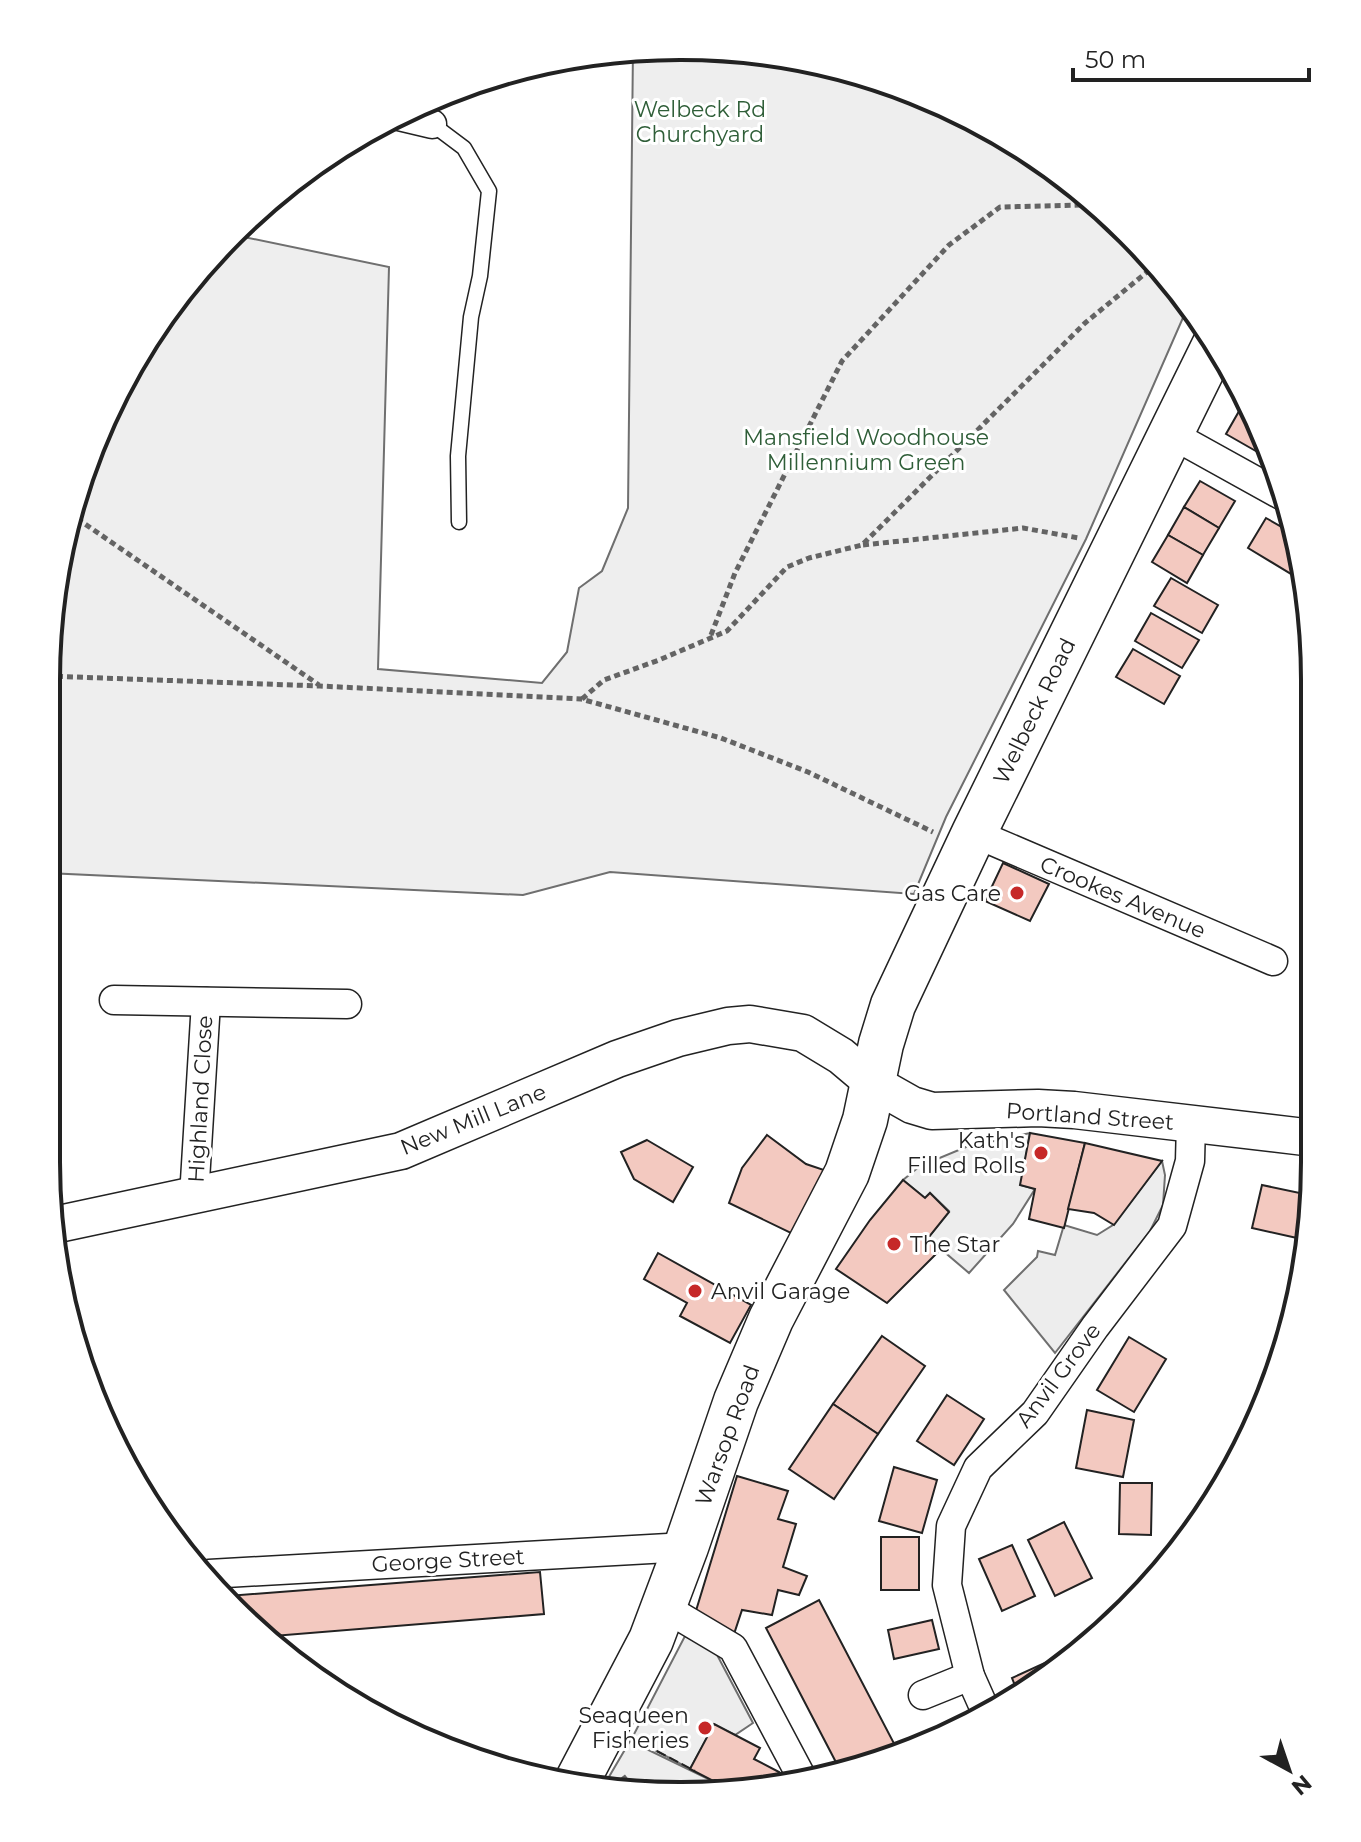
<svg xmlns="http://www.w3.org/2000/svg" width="1361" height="1842" viewBox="0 0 1361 1842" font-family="Montserrat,sans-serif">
<rect width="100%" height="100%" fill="#fff"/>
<g fill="#eee" stroke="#6f6f6f" stroke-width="2">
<path d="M639 47 764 51 885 80 998 131 1099 204 1184 295 1189 304 1086 539 946 817 914 894 610 872 523 895 47 873V639L68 517 153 328 239 236 389 267 378 669 542 683 567 652 579 588 602 571 628 508 633 48Z"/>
<path d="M630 1741 735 1792 722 1795 603 1787Z"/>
</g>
<g fill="#ededed" stroke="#6f6f6f" stroke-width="2">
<path d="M1030 1133 1021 1185 1035 1189 1013 1224 969 1273 928 1238 949 1211 930 1193 925 1198 903 1180 920 1166 966 1147Z"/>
<path d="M1162 1161 1165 1175 1163 1205 1150 1231 1055 1353 1004 1290 1037 1257 1038 1251 1055 1255 1064 1225 1097 1235 1113 1225Z"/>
<path d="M685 1636 715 1651 753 1723 735 1735 714 1725 690 1769 632 1738Z"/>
</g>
<g fill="#f3c9c0" stroke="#222" stroke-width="2">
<path d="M1242 406 1252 412 1267 438 1268 442 1261 454 1226 434Z"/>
<path d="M1200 481 1235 501 1219 528 1184 507Z"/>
<path d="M1184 507 1219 528 1203 555 1168 535Z"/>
<path d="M1266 518 1292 533 1306 583 1248 548Z"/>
<path d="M1168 535 1203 555 1187 583 1152 562Z"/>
<path d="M1171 578 1218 605 1202 633 1154 606Z"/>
<path d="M1151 613 1199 640 1182 668 1135 641Z"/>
<path d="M1133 649 1180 676 1164 704 1116 677Z"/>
<path d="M1003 863 1049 884 1030 921 985 901Z"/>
<path d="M1030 1133 1085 1143 1064 1228 1029 1219 1035 1189 1020 1185Z"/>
<path d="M767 1135 806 1164 824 1170 795 1235 729 1203 742 1168Z"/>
<path d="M647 1140 693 1167 673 1202 634 1179 621 1152Z"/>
<path d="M1085 1143 1162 1161 1114 1225 1094 1213 1068 1209Z"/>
<path d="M903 1180 925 1198 930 1193 949 1212 928 1238 941 1249 887 1303 836 1269 870 1220Z"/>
<path d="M1262 1185 1314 1196 1306 1240 1252 1228Z"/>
<path d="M658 1253 751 1305 730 1343 680 1316 687 1303 644 1279Z"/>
<path d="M882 1336 925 1366 878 1434 833 1404Z"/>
<path d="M1129 1337 1166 1359 1134 1412 1097 1390Z"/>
<path d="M947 1395 984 1419 954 1465 917 1441Z"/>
<path d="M833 1404 878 1434 834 1499 789 1469Z"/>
<path d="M1087 1410 1134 1420 1123 1477 1076 1468Z"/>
<path d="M894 1467 937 1480 922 1533 879 1521Z"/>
<path d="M737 1476 788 1491 778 1519 796 1524 783 1567 807 1576 799 1595 778 1590 772 1615 742 1610 734 1634 695 1614Z"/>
<path d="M1120 1483H1152L1151 1535 1119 1534Z"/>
<path d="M1064 1522 1092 1578 1055 1596 1028 1540Z"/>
<rect x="881" y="1537" width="38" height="53"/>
<path d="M1012 1545 1035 1596 1002 1611 979 1559Z"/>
<path d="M540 1572 544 1614 261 1637 227 1596Z"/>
<path d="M819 1600 899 1753 839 1768 766 1628Z"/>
<path d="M932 1620 939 1649 894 1659 888 1630Z"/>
<path d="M1062 1655 1066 1665 1018 1693 1012 1678Z"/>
<path d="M714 1724 760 1748 754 1759 779 1772 774 1783 735 1792 690 1769Z"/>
</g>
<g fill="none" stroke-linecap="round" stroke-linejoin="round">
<g stroke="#222" stroke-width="17">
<path id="service" d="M432 124 464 148 489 191 480 276 471 317 458 456 459 522"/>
</g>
<g stroke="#222" stroke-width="31">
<g id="minor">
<path d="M394 115 432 124"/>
<path d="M1171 434 1283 496"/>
<path d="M974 833 1273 961"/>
<path d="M114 1000 347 1004"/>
<path d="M194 1197 206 1002"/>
<path d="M209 1574 686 1547"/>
<path d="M664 1607 733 1648 801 1776"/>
<path d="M923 1695 970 1676"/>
<path d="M986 1712 970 1676 947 1585 951 1526 978 1468 1035 1413 1095 1327 1172 1226 1190 1161 1191 1123"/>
</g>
</g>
<g stroke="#222" stroke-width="39">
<path id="tertiary" d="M54 1225 401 1151 617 1059 678 1038 728 1026 750 1024 803 1033 841 1056 873 1083 912 1105 932 1111 1038 1108 1074 1110 1313 1138"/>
</g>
<g stroke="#222" stroke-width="47">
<path id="primary" d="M575 1785 651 1640 686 1547 736 1401 771 1319 847 1173 865 1120 881 1044 893 1005 974 833 1214 346"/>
</g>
<g stroke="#646464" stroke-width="5" stroke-dasharray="6 4" stroke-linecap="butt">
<path d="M69 513 319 685"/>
<path d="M863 545 1023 528 1079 538"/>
<path d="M711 635 735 573 842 361 949 245 1000 207 1080 205 1104 208"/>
<path d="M47 676 320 686 581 699 721 738 808 772 933 832"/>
<path d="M582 699 604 680 659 660 727 631 787 567 809 558 862 545 1085 323 1147 272 1153 262"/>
<path d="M623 1776 633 1789"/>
</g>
<use href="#service" stroke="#fff" stroke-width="14"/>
<use href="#minor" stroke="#fff" stroke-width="28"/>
<use href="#tertiary" stroke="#fff" stroke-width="36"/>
<use href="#primary" stroke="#fff" stroke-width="44"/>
<path stroke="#222" stroke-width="2" stroke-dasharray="10 4" stroke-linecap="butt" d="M632 1738 695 1771"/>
</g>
<g fill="#c62828" stroke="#fff" stroke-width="3">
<circle cx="1017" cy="893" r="8"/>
<circle cx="1041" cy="1153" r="8"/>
<circle cx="894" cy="1244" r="8"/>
<circle cx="695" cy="1291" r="8"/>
<circle cx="705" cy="1728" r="8"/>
</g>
<g text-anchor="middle" stroke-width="6" stroke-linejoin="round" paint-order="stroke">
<g font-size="22" fill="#2f5e38" stroke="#fff">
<text x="700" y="117">Welbeck Rd<tspan x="700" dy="25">Churchyard</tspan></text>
<text x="866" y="445">Mansfield Woodhouse<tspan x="866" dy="25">Millennium Green</tspan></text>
</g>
<g font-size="22" fill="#222" stroke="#fff">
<text transform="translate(1034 711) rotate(-64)" y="8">Welbeck Road</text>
<text transform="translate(1123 897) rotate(23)" y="8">Crookes Avenue</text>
<text transform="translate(200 1099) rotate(-87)" y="8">Highland Close</text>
<text transform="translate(1090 1116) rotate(4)" y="8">Portland Street</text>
<text transform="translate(473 1119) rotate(-22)" y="8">New Mill Lane</text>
<text transform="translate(1058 1375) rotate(-53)" y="8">Anvil Grove</text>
<text transform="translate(727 1435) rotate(-70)" y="8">Warsop Road</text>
<text transform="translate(448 1560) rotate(-3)" y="8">George Street</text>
</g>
<g font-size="22" fill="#222" stroke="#fff" text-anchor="end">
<text x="1001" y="901">Gas Care</text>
<text x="1025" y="1148">Kath's<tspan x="1025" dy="25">Filled Rolls</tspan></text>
<text x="910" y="1252" text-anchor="start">The Star</text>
<text x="711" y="1299" text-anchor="start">Anvil Garage</text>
<text x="689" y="1723">Seaqueen<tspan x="689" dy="25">Fisheries</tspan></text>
</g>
</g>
<path d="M0 0H1361V1842H0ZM680 60H681A620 620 0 0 1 1301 680V1162A620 620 0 0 1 681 1782H680A620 620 0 0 1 60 1162V680A620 620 0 0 1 680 60Z" fill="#fff" fill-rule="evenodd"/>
<path fill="none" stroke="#222" stroke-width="4" d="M680 60H681A620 620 0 0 1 1301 680V1162A620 620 0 0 1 681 1782H680A620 620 0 0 1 60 1162V680A620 620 0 0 1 680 60Z"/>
<g transform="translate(1289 1770) rotate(140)" stroke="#ffffff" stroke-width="6" paint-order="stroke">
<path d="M0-6L14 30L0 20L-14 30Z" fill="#222222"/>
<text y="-12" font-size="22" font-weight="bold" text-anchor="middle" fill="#222222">N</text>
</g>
<path d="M1073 68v12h236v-12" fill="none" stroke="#222222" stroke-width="4"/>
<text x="1085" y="68" font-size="24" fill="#222222" stroke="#ffffff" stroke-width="6" paint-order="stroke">50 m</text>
</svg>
